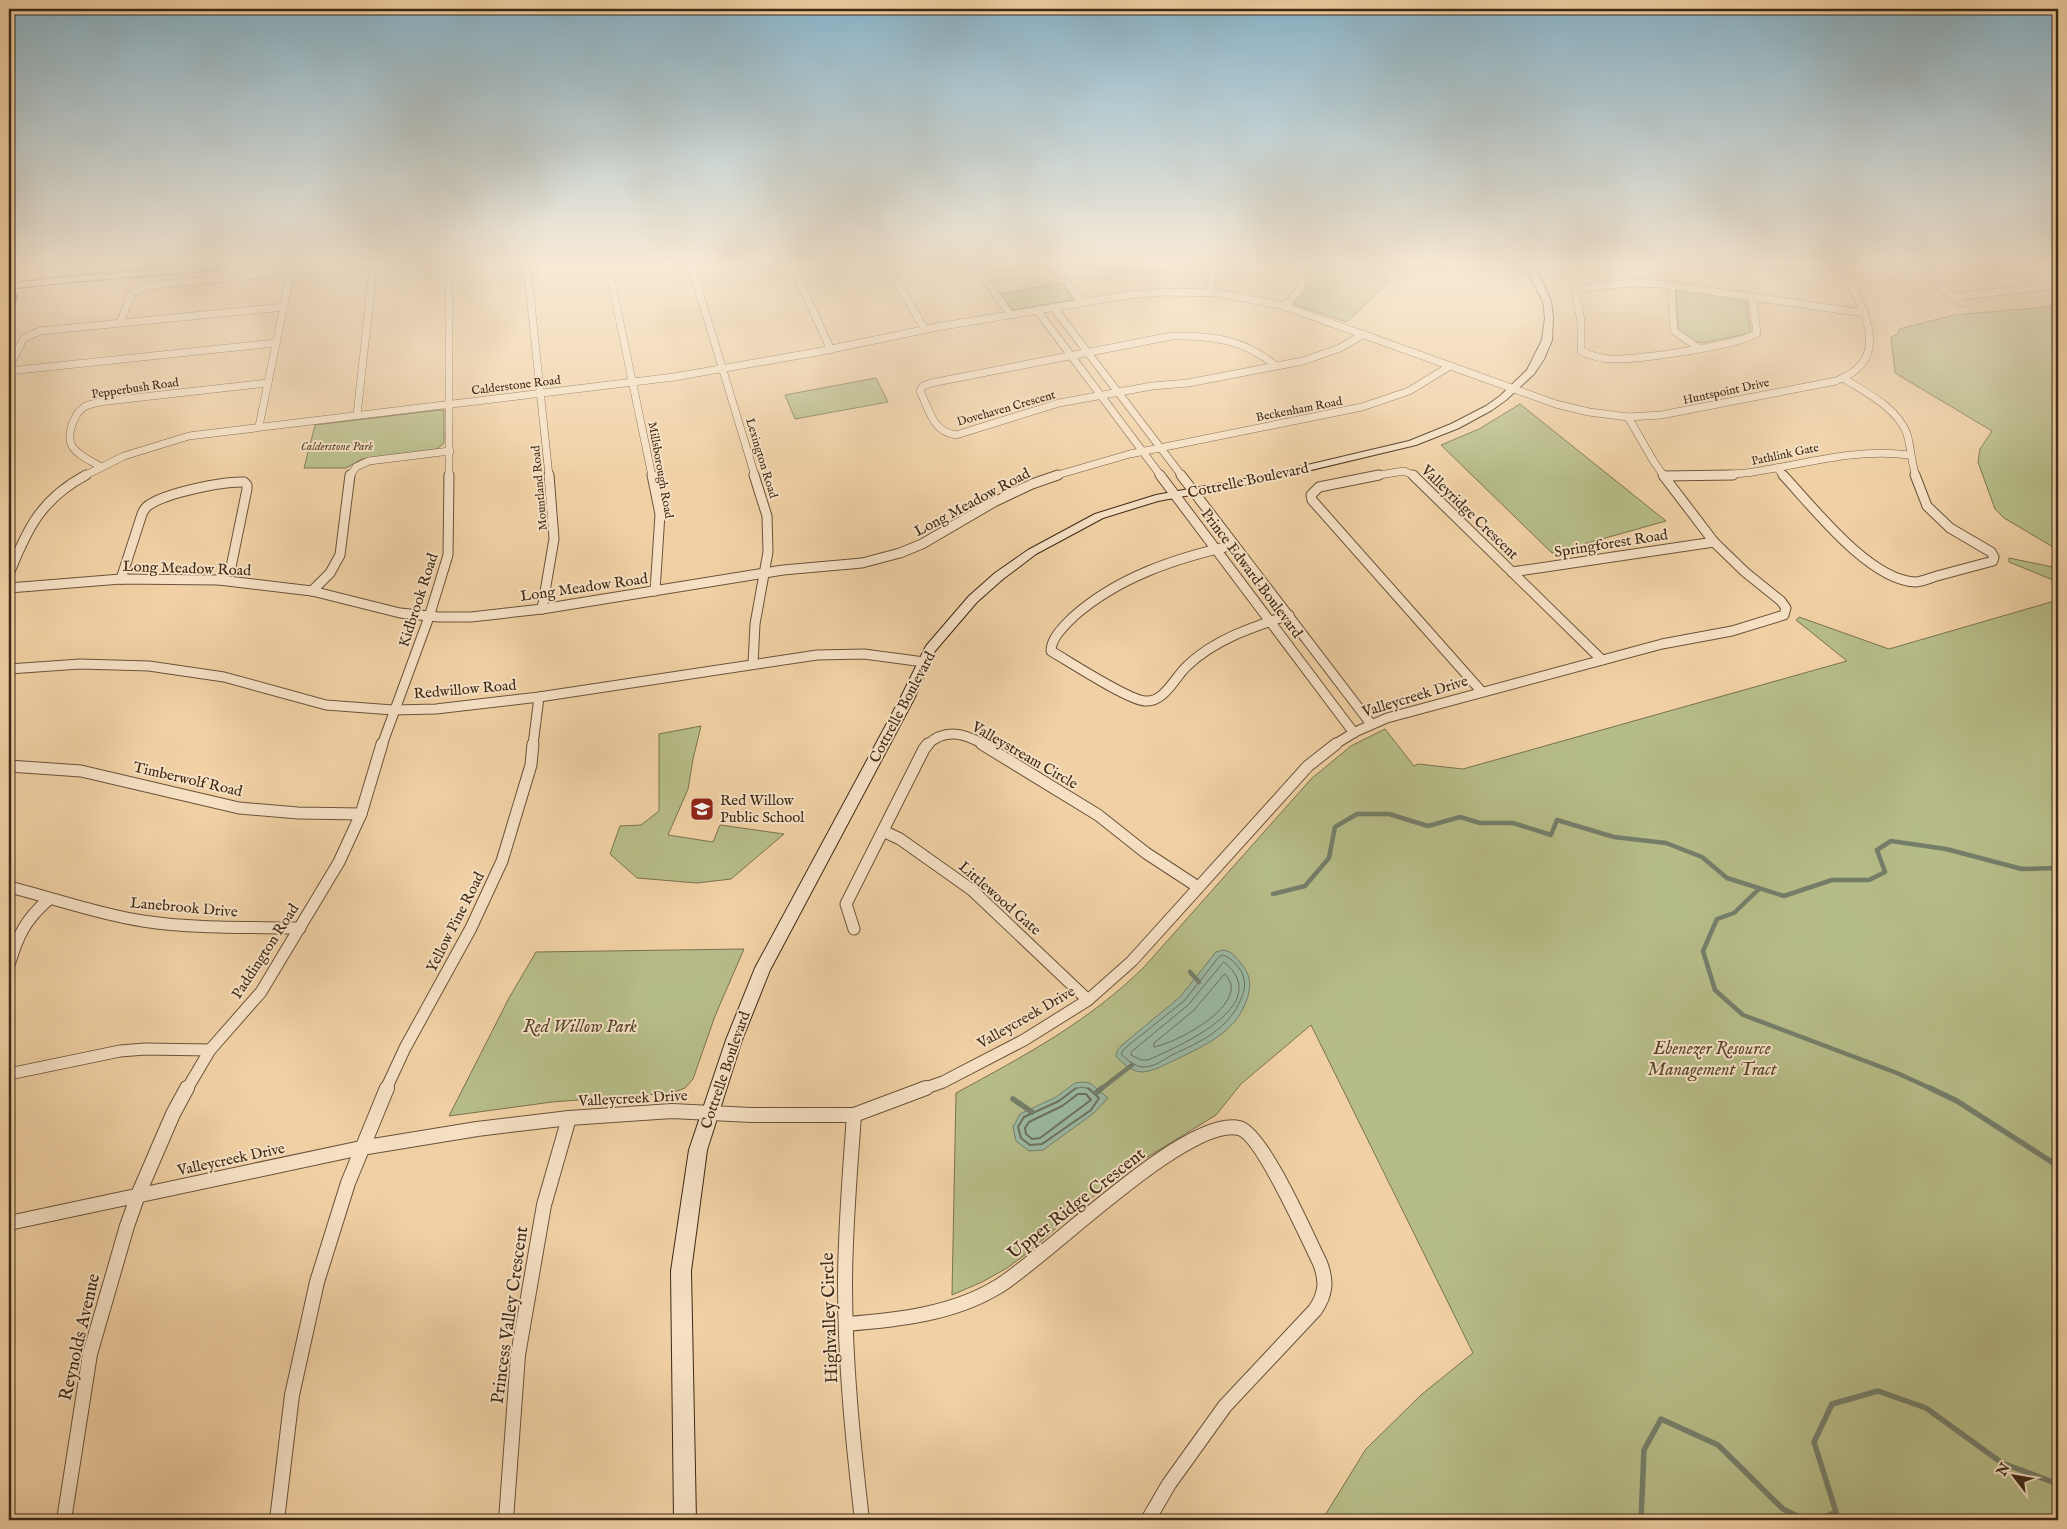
<svg xmlns="http://www.w3.org/2000/svg" width="2067" height="1529" viewBox="0 0 2067 1529" font-family="'IM FELL English',serif">
<rect width="100%" height="100%" fill="#f0d0a4"/>
<filter id="stains"><feTurbulence type="fractalNoise" baseFrequency=".004" numOctaves="4"/><feColorMatrix values="0 0 0 0 .2 0 0 0 0 .09 0 0 0 0 .02 0 0 0 .5 -.17"/></filter>
<radialGradient id="worn" r=".72"><stop offset=".6" stop-color="#630" stop-opacity="0"/><stop offset="1" stop-color="#630" stop-opacity=".3"/></radialGradient>
<g fill="#b6bc88" stroke="#7a724e">
<path d="M1301 265H1377L1388 278 1382 288 1347 322 1293 304C1301 288 1318 286 1301 265Z"/>
<path d="M1396 265H1483L1402 272Z"/>
<path d="M1062 283 1073 300 1013 310 1001 294Z"/>
<path d="M1678 289 1740 297 1746 300 1751 333 1703 343 1692 341 1678 330 1676 291Z"/>
<path d="M2058 306V550L2004 518 1995 509 1978 462 1980 449 1992 431 1895 373 1891 337 1898 334 1899 329 1954 315Z"/>
<path d="M876 378 888 402 795 419 785 395Z"/>
<path d="M1520 404 1666 521 1552 553 1441 445 1479 429Z"/>
<path d="M439 410H444V443L437 449 362 459 346 468H304L315 425Z"/>
<path d="M2009 558 2058 568V582L2009 562Z"/>
<path d="M2058 600V1520H1322L1366 1449 1421 1395 1473 1353 1311 1025 1241 1084 1216 1115 1141 1161 1118 1177 1080 1207 1030 1251 1007 1268 982 1282 952 1295 956 1093C1024 1056 1090 1021 1145 966L1311 779 1351 746 1385 729 1414 766 1418 764 1463 769 1847 661 1796 620 1799 617 1889 649Z"/>
<path d="M701 726 693 759 688 789 668 835 713 842 720 825 784 834 731 879 697 883 637 878 610 854 620 826 641 825 659 811V734Z"/>
<path d="M744 949 715 1016 693 1079 685 1088 672 1093 552 1102 449 1116 509 998 536 952Z"/>
</g>
<g fill="#9bb7a2" stroke="#757e6a">
<path d="M1730 265H1816L1814 267 1802 265 1791 269 1763 270Z"/>
<path d="M1223 950C1233 951 1237 959 1243 966 1251 976 1251 988 1247 999 1237 1031 1206 1045 1177 1059 1166 1064 1153 1072 1141 1072 1131 1071 1122 1063 1116 1056L1117 1051 1122 1045 1180 997 1216 952Z"/>
<path d="M1082 1082 1090 1083 1108 1098 1094 1113 1043 1150 1029 1151 1016 1141 1013 1127 1020 1114 1056 1097 1075 1083Z"/>
</g>
<g fill="none" stroke-linecap="round" stroke-linejoin="round">
<g stroke="#6c705c" stroke-width="1">
<path d="M1223 955C1231 958 1238 965 1242 973 1246 982 1245 991 1241 999 1228 1030 1200 1042 1172 1055 1163 1060 1154 1067 1144 1067 1135 1067 1127 1060 1121 1054L1125 1048 1184 1001 1218 958Z"/>
<path d="M1224 962C1277 1005 1177 1047 1148 1060H1141L1131 1055V1052L1188 1005Z"/>
<path d="M1225 974C1227 977 1230 981 1231 984 1236 1012 1175 1043 1154 1047V1043L1193 1011Z"/>
<path d="M1074 1089 1082 1087 1090 1089"/>
</g>
<g stroke="#6c705c" stroke-width="2">
<path d="M1076 1088 1059 1101 1024 1117 1018 1127 1021 1138 1030 1145 1042 1144 1091 1110 1099 1098 1088 1088"/>
<path d="M1078 1094H1086L1091 1100 1040 1138 1032 1139 1026 1134 1025 1128 1029 1122 1062 1106Z"/>
</g>
<g stroke="#757e6a" stroke-width="4.5">
<path d="M1759 889 1734 913 1717 919 1703 951 1715 990 1743 1015 1897 1073 1932 1089"/>
<path d="M1273 894 1305 886 1329 858 1335 827 1357 814H1389L1428 826 1460 817 1480 823H1513L1551 835 1557 820 1614 837 1666 843 1702 857 1727 878 1784 896 1832 880H1869L1885 872 1877 850 1891 841 1946 849 2022 869 2058 868"/>
<path d="M1190 972 1199 982"/>
<path d="M1101 1089 1132 1065"/>
</g>
<g stroke="#757e6a" stroke-width="5.5">
<path d="M1930 1088 1957 1101 2058 1166"/>
<path d="M1096 1093 1102 1088"/>
<path d="M1013 1099 1032 1112"/>
<path d="M1641 1520 1644 1450 1661 1419 1718 1445 1783 1509 1805 1520"/>
<path d="M1818 1520 1836 1512 1814 1442 1832 1404 1878 1391 1926 1408 2002 1463 2058 1484"/>
</g>
<g stroke="#6a5339" stroke-width="8">
<g id="minor-far3">
<path d="M449 265V476"/>
<path d="M527 265 549 476"/>
<path d="M608 265 652 476"/>
<path d="M691 265 755 476"/>
<path d="M792 265 831 350"/>
<path d="M886 265 925 329"/>
<path d="M975 265 1010 314"/>
<path d="M1052 265 1082 302"/>
<path d="M1924 265 1941 287 1962 303"/>
<path d="M1632 283 1660 284 1752 297 1757 333C1738 346 1636 360 1610 359 1599 358 1591 356 1581 351V321L1575 292 1581 288Z"/>
<path d="M1671 285 1674 331 1697 347"/>
<path d="M1209 293 1213 274 1211 265"/>
<path d="M1752 297 1863 313"/>
<path d="M1954 297 2058 285"/>
<path d="M1284 306C1298 293 1310 284 1296 265"/>
<path d="M1053 307 1182 476"/>
<path d="M1037 310 1161 476"/>
<path d="M120 323 132 293 145 286 359 265 369 266 373 270 357 415"/>
<path d="M1276 366C1245 340 1212 335 1172 336L931 383 923 386 920 391C930 411 932 431 956 435L1059 403 1152 386 1188 383 1303 361 1340 348 1364 334"/>
<path d="M9 367 24 338 40 331 284 307"/>
<path d="M9 371 276 343"/>
<path d="M1843 378C1865 392 1897 407 1907 434 1911 447 1911 462 1916 476"/>
<path d="M1628 417 1654 462 1664 476"/>
<path d="M259 426 291 272"/>
<path d="M101 467C92 461 78 456 72 446 66 435 74 414 84 407 91 403 100 402 107 401L268 383"/>
<path d="M1777 468 1784 476"/>
<path d="M84 476 124 456 189 436 674 377 817 352 937 327 1128 295 1163 292 1218 293 1284 306 1556 404 1589 412 1628 417 1661 415 1836 381C1842 378 1848 376 1853 372 1890 346 1856 292 1838 265"/>
<path d="M350 476 356 467 369 461 450 451"/>
<path d="M1054 476 1130 454 1362 407 1409 391 1450 366"/>
<path d="M1373 476 1404 471 1415 476"/>
<path d="M1672 476C1699 475 1726 476 1753 472 1806 464 1855 448 1909 455"/>
</g>
</g>
<g stroke="#6a5339" stroke-width="11">
<g id="minor-far2">
<path d="M652 475 660 514 655 591"/>
<path d="M1160 475 1354 733"/>
<path d="M1181 475 1371 724"/>
<path d="M1379 475 1319 487 1311 495 1312 500 1482 692"/>
<path d="M1413 475 1602 660"/>
<path d="M1783 475C1813 507 1869 580 1915 582 1922 582 1930 578 1937 576 1956 571 1974 566 1993 561L1994 557 1991 552 1950 528 1927 506 1915 475"/>
<path d="M1664 476 1733 475"/>
<path d="M1234 545C1176 558 1118 577 1073 617 1064 626 1051 638 1051 651 1070 662 1128 700 1145 701 1164 703 1175 677 1187 666 1215 639 1253 627 1289 615"/>
<path d="M1512 572 1714 542"/>
<path d="M9 574C27 529 41 499 86 475"/>
<path d="M121 579 142 514C144 510 145 507 149 505 166 493 223 481 244 482L247 485V489L231 567 219 580"/>
<path d="M9 588 121 579 219 580 312 591 400 613 439 617H471L542 609 783 570 862 563 900 553 922 544 994 502 1032 484 1058 475"/>
<path d="M312 591 330 573 340 555 350 475"/>
<path d="M542 609 554 539 549 475"/>
<path d="M753 664 755 624 768 552 767 516 754 475"/>
<path d="M9 669 80 664 149 666 224 677 326 705 393 710 436 709 539 697 817 655 864 654 924 662"/>
<path d="M382 745 429 617 448 555 449 475"/>
<path d="M533 745 539 697"/>
<path d="M927 745C945 728 965 733 984 745"/>
<path d="M1334 745 1355 732 1387 718 1662 644 1732 631 1784 615 1786 608 1781 601 1745 572 1714 542 1663 475"/>
</g>
</g>
<g stroke="#6a5339" stroke-width="13">
<g id="minor-far1">
<path d="M982 744 1098 815 1146 853 1198 887"/>
<path d="M9 766 81 771 239 808 298 813 361 814"/>
<path d="M883 831 900 839 972 890 1088 1000"/>
<path d="M9 887C54 898 97 914 143 921 195 929 248 927 300 928"/>
<path d="M854 929 846 904 924 749 928 744"/>
<path d="M9 965C18 935 25 920 49 899"/>
<path d="M9 1074 120 1051 145 1049 210 1050"/>
<path d="M187 1089 210 1050 261 992 339 862 361 814 382 744"/>
<path d="M386 1089 405 1048 471 928 502 861 531 765 533 744"/>
<path d="M923 1089 943 1082 1024 1040 1088 1000 1132 961 1308 766 1336 744"/>
</g>
</g>
<g stroke="#6a5339" stroke-width="16">
<g id="minor">
<path d="M854 1115C850 1172 845 1229 845 1285 845 1364 853 1442 862 1520"/>
<path d="M9 1223 361 1148 477 1129 569 1118 672 1111 751 1115H854L926 1088"/>
<path d="M846 1324C898 1320 954 1314 999 1286 1048 1256 1186 1116 1239 1128 1262 1133 1308 1239 1320 1263 1327 1281 1326 1294 1315 1310L1225 1406 1169 1484 1148 1520"/>
<path d="M64 1520 90 1354 127 1226 138 1195 173 1114 187 1088"/>
<path d="M277 1520 292 1395 317 1282 348 1183 387 1088"/>
<path d="M506 1520 518 1355 544 1205 569 1118"/>
</g>
</g>
<g stroke="#3d2915" stroke-width="2">
<g id="secondary">
<path d="M225 265H254L250 267 61 283 9 289V284L61 277Z"/>
<path d="M1524 265H1532L1540 277 1551 301 1553 318 1552 340 1544 359 1534 374 1506 400 1492 410 1459 428 1416 445 1261 482 1158 501 1103 518 1036 554 1003 579 977 602 935 651 914 699 770 970 742 1040 707 1150 691 1271 696 1520H674L671 1271 689 1150 726 1040 755 968 900 699 926 646 969 596 995 573 1028 550 1095 514 1156 495 1261 476 1409 441 1451 424 1486 406 1500 396 1527 370 1542 340 1545 318 1543 301Z"/>
</g>
</g>
<use href="#minor-far3" stroke="#f5e0c4" stroke-width="7"/>
<use href="#minor-far2" stroke="#f5e0c4" stroke-width="9"/>
<use href="#minor-far1" stroke="#f5e0c4" stroke-width="11"/>
<use href="#minor" stroke="#f5e0c4" stroke-width="14"/>
<use href="#secondary" fill="#f5e0c4" fill-rule="evenodd"/>
</g>
<path fill="#8f5b49" stroke="#3d2915" d="M14 290 18 297 12 309H9V299Z"/>
<path fill="#cc8268" stroke="#3d2915" d="M14 290 9 299V291Z"/>
<linearGradient id="sky" x2="0" y2="1"><stop stop-color="#89b5cc"/><stop offset="0.55" stop-color="#f8ead6"/><stop offset="1" stop-color="#f8ead6" stop-opacity="0"/></linearGradient>
<rect width="2067" height="479" fill="url(#sky)"/>
<defs>
<g id="school-square" transform="scale(1.25)"><rect x="-9" y="-9" width="18" height="18" rx="4" fill="#8f2418" stroke="#f5e0c4"/><path d="M0-5L7-2L0 1L-7-2ZM-4 1L0 2.5L4 1V4Q0 6-4 4Z" fill="#fff"/></g>
</defs>
<g fill-rule="evenodd">
<use href="#school-square" x="702" y="809"/>
</g>
<g text-anchor="middle" stroke-width="4" stroke-linejoin="round" paint-order="stroke">
<g font-size="12" fill="#3d2915" stroke="#f5e0c4">
<text transform="translate(516 385) rotate(-7)" y="4">Calderstone Road</text>
<text transform="translate(135 388) rotate(-8)" y="4">Pepperbush Road</text>
<text transform="translate(1726 391) rotate(-12)" y="4">Huntspoint Drive</text>
<text transform="translate(1006 408) rotate(-16)" y="4">Dovehaven Crescent</text>
<text transform="translate(1299 409) rotate(-11)" y="4">Beckenham Road</text>
<text transform="translate(1785 454) rotate(-12)" y="4">Pathlink Gate</text>
<text transform="translate(762 458) rotate(73)" y="4">Lexington Road</text>
<text transform="translate(661 470) rotate(80)" y="4">Millsborough Road</text>
<text transform="translate(539 488) rotate(-95)" y="4">Mountland Road</text>
</g>
<g font-size="12" font-style="italic" fill="#55462c" stroke="#f5e0c4">
<text x="337" y="450">Calderstone Park</text>
</g>
<g font-size="15" fill="#3d2915" stroke="#f5e0c4">
<text transform="translate(1248 480) rotate(-12)" y="5">Cottrelle Boulevard</text>
<text transform="translate(972 502) rotate(-28)" y="5">Long Meadow Road</text>
<text transform="translate(1470 512) rotate(44)" y="5">Valleyridge Crescent</text>
<text transform="translate(1611 543) rotate(-9)" y="5">Springforest Road</text>
<text transform="translate(187 568) rotate(2)" y="5">Long Meadow Road</text>
<text transform="translate(1252 573) rotate(53)" y="5">Prince Edward Boulevard</text>
<text transform="translate(584 587) rotate(-8)" y="5">Long Meadow Road</text>
<text transform="translate(418 600) rotate(-72)" y="5">Kidbrook Road</text>
<text transform="translate(465 689) rotate(-5)" y="5">Redwillow Road</text>
<text transform="translate(1415 696) rotate(-17)" y="5">Valleycreek Drive</text>
<text transform="translate(902 707) rotate(-62)" y="5">Cottrelle Boulevard</text>
<text transform="translate(1025 755) rotate(30)" y="5">Valleystream Circle</text>
<text transform="translate(188 779) rotate(13)" y="5">Timberwolf Road</text>
<text transform="translate(1000 898) rotate(41)" y="5">Littlewood Gate</text>
<text transform="translate(184 907) rotate(5)" y="5">Lanebrook Drive</text>
<text transform="translate(455 922) rotate(-63)" y="5">Yellow Pine Road</text>
<text transform="translate(265 951) rotate(-57)" y="5">Paddington Road</text>
<text transform="translate(1026 1017) rotate(-30)" y="5">Valleycreek Drive</text>
<text transform="translate(725 1070) rotate(-71)" y="5">Cottrelle Boulevard</text>
<text transform="translate(633 1098) rotate(-3)" y="5">Valleycreek Drive</text>
<text transform="translate(231 1159) rotate(-12)" y="5">Valleycreek Drive</text>
</g>
<g font-size="15" fill="#3d2915" stroke="#f5e0c4" text-anchor="start">
<text x="720" y="805">Red Willow<tspan x="720" dy="17">Public School</tspan></text>
</g>
<g font-size="18" font-style="italic" fill="#55462c" stroke="#f5e0c4">
<text x="580" y="1032">Red Willow Park</text>
<text x="1712" y="1054">Ebenezer Resource<tspan x="1712" dy="21">Management Tract</tspan></text>
</g>
<g font-size="18" fill="#3d2915" stroke="#f5e0c4">
<text transform="translate(1076 1203) rotate(-38)" y="6">Upper Ridge Crescent</text>
<text transform="translate(509 1315) rotate(-82)" y="6">Princess Valley Crescent</text>
<text transform="translate(829 1318) rotate(-92)" y="6">Highvalley Circle</text>
<text transform="translate(79 1337) rotate(-77)" y="6">Reynolds Avenue</text>
</g>
</g>
<rect width="2067" height="1529" fill="none" stroke="#f0d0a4" stroke-width="30"/>
<rect x="10" y="10" width="2047" height="1509" fill="none" stroke="#3d2915" stroke-width="2.5"/>
<rect x="15" y="15" width="2037" height="1499" fill="none" stroke="#3d2915"/>
<g transform="translate(2014 1476) rotate(301)" stroke="#f5e0c4" stroke-width="4" paint-order="stroke">
<path d="M0-4L9 19L0 12L-9 19Z" fill="#3d2915"/>
<text y="-8" font-size="14" font-weight="bold" text-anchor="middle" fill="#3d2915">N</text>
</g>
<rect width="100%" height="100%" filter="url(#stains)"/>
<rect width="100%" height="100%" fill="url(#worn)"/>
</svg>
